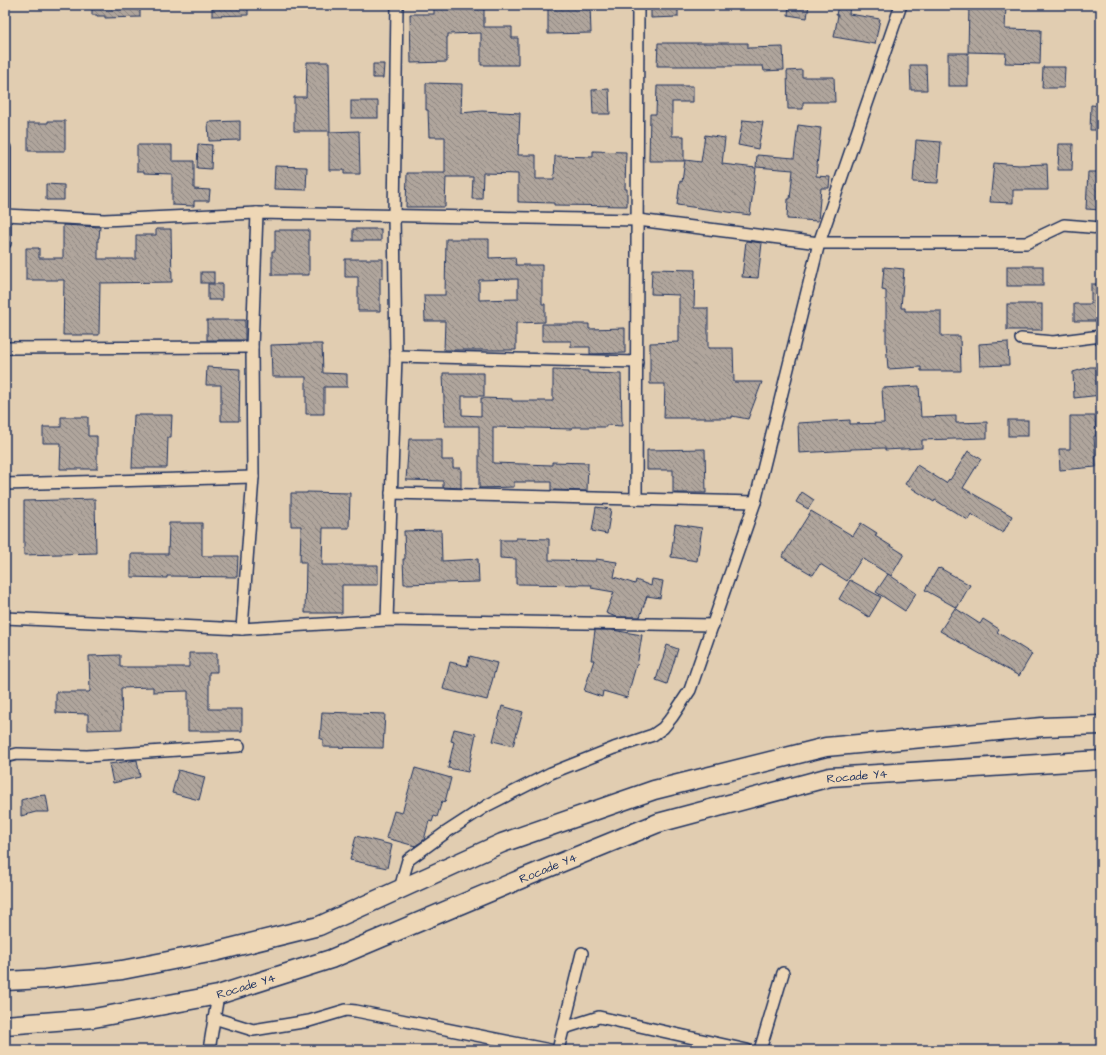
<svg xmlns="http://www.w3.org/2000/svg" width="1106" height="1055" viewBox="0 0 1106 1055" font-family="'Architects Daughter',sans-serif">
<defs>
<pattern id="building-back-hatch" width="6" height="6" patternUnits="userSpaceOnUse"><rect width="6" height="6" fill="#b0a59c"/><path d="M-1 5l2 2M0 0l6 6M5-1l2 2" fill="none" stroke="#8e8782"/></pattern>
</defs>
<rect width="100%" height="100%" fill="#e1cdb1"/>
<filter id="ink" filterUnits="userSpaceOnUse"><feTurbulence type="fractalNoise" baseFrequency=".025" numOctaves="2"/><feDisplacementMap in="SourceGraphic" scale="8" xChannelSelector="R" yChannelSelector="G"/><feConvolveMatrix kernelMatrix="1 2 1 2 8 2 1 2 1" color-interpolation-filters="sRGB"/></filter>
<g filter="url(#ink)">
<g fill="url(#building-back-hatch)" stroke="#1b2f5e" fill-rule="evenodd">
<path d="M92 5H140V17L105 18V16H97V15H92Z"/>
<path d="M212 5H248V15L212 16Z"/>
<path d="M434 5H484V27H512V38H518V65H481V33L448 34V37H447V62L411 63 410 14H434Z"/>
<path d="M548 5H590L591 33 548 34Z"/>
<path d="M651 5H678V17L651 18Z"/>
<path d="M789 5H809L807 18 788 15Z"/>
<path d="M838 5H850L849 14 880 19 875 44 834 37 838 15H836Z"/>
<path d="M969 5H1006L1005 29 1041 30 1040 64 1005 63 1006 53 968 52Z"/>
<path d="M658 43H748V48L783 47 784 70 764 71 763 66H657Z"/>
<rect x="948" y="53" width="20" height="33"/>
<path d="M307 62H329L330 131H294V97H306Z"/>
<path d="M373 64H384L383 78H373Z"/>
<path d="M910 65H926L927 90H911Z"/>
<path d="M1043 67H1065L1064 88H1042Z"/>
<path d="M802 70V77H834L835 102H803V109H788L787 71Z"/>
<path d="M426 83 462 84 461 113 482 111 520 113 518 155H536V179H554L555 156 593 157V151L626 152 625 189H627V206L554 205V203L518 202V174L483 173 482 199H472L473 177H446L445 207H406L407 173H445V137H429L428 110H426Z"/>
<path d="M657 86H693V102H672V136H684V161H649L650 114H656Z"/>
<path d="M609 89 610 114H593L592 90Z"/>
<rect x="351" y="101" width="27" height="17"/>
<path d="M1091 105 1101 106V130H1090Z"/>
<path d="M743 120 763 122 758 149 738 145Z"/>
<path d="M48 121H65V151H28V123H48Z"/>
<path d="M240 121V140L209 141 208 122Z"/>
<path d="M798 125 821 128 816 176 830 177 829 188H821L818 221 787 219 788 199H790L793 170 756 167 757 155 794 158Z"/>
<path d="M359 131 360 174H344V170H329V132Z"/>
<path d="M705 135 725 138 722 164 756 168 750 215 677 205 680 181 682 182 685 160 701 162Z"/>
<path d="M916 140 941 142 938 183 913 182Z"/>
<path d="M198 144 212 145 211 169 197 168Z"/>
<path d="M1059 144H1073L1072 170H1058Z"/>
<path d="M137 145H172V161H194V189L210 190 209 201H194V206L172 205V174L144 173V171H137Z"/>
<path d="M994 163 1019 165 1047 164 1048 190H1013V203L990 202Z"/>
<path d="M275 166 307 167 306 190 274 189Z"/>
<path d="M1088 172H1101V210L1086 209Z"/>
<path d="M46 184 64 185V200H46Z"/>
<path d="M63 225 100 227 99 238H98V259H136V235H156V229H171L172 282 100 283 99 335H63L64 280H26V248H39V258H63Z"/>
<rect x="353" y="229" width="28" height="12"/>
<path d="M275 230H309V275H272V251H275Z"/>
<path d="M446 239H489V258L515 257 516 265H542V304H545V322L516 323V350H444L445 321H425L424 295H445ZM518 279V299L479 300V280Z"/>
<path d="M746 241 762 243 758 278 742 277Z"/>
<path d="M345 259H383V278H380V311H358V277H345Z"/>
<rect x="1007" y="266" width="36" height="20"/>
<path d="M884 267 904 269 901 308H905V311H941V336H960L961 371H921V367L888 369 886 343V291L882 290Z"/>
<path d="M652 269 695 270 694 308H708V348H733L734 382H762L748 419 732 416V418H664L665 384H650V343L679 342V295L651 294Z"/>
<rect x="201" y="272" width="13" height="11"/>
<rect x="208" y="284" width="14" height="16"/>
<path d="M1091 284H1101V321H1074V304H1091Z"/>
<rect x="1007" y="304" width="35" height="26"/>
<rect x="207" y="320" width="38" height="20"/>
<path d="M542 324H589V329L625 328V353L590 354V347H571V341H542Z"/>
<path d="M1008 342 1009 365 980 366 979 344Z"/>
<path d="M303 344H322L323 373 347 374V387H324V414H306V377H272L271 345Z"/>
<path d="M207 367 240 369 239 421H221V385H206Z"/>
<path d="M1090 367H1101V395L1074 398 1073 372Z"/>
<path d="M553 370 588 371V373L621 374 622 426 606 425V427H572V429L493 427V463L552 465V462L588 463 587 491 551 490V482H514V487L479 488V426H445L443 373H484V396H462V415L481 416V398L512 399V401H553Z"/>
<path d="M919 386 921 417 956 416V423L987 422V438L922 440V448L885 450V448L851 449V450L799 453 798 423 850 420V424L884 423 882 388Z"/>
<path d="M134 415H172L171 437H168L167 468H132Z"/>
<path d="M1070 416H1095L1096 436H1094L1096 467 1060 470 1059 449H1070Z"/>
<path d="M61 417H88V436H97V469H60L61 443H43V427H61Z"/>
<rect x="1008" y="420" width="20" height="16"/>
<path d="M409 439H442V460H453V468H461V488L443 487V481L406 480Z"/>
<path d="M705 449 706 493H673V470H647V450Z"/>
<path d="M968 451 981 459 963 488 1012 516 1003 533 971 514 968 520 935 500 934 502 905 484 917 465 946 483 949 479 950 480Z"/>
<path d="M307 492 350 493 349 528H323L322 565H378V585H342V613H305L306 562H300L301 526H291V493H307Z"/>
<path d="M802 492 814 500 808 509 796 502Z"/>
<path d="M95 499 96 553 24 555V501Z"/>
<path d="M596 507 611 509 607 534 592 531Z"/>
<path d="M811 511 853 536 861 523 877 533 875 536 904 554 891 576 862 558 847 581 820 564 813 575 782 557Z"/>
<path d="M169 523H202V556H238L237 577 167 576V578L131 577V554H168Z"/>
<path d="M675 524 702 528 697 561 671 557Z"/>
<path d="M441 530 442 561 478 559 479 582 404 584 403 559H405L404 531Z"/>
<path d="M516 538 549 539V560L596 561V559L617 562 614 577 635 584 636 580 651 586 652 579 663 581 660 598 647 596 640 617H616L606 613 614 592 591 588 592 585 516 584V559L500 558V540H516Z"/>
<path d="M938 568 939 569 940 568 970 585 957 608 925 590Z"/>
<path d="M888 574 916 593 905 611 876 592Z"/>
<path d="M850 580 881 597 869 617 839 599Z"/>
<path d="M955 608 980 624 983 619 999 629 997 632 1032 654 1019 676 940 631Z"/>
<path d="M595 630H612L642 635 637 666H636L627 698 603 691 602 697 584 691 594 660H591Z"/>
<path d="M667 645 678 649 667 684 656 680Z"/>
<path d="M189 653H217V672H209V709H242V731H188V691L153 692V687L121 688 122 729 88 730V714L56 713V692H89L90 691 89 656 120 655V667H189Z"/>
<path d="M470 656 497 663 487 700 443 689 450 662 467 666Z"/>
<path d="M502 706 523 712 513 746 493 741Z"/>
<path d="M322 712 385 714 383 748 323 747V739H320Z"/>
<path d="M454 729 476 734 468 772 448 768 454 742 451 741Z"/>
<path d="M137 760 140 777 113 783 109 764Z"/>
<path d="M415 768 451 778 445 802 442 801 437 817 434 816 432 822 429 821 424 840 415 846 386 838 394 811 402 813Z"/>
<path d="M178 770 205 777 199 800 172 793Z"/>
<path d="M46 795 49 812H36L21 816V800L35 796Z"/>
<path d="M356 836 392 845 387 868 350 860Z"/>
</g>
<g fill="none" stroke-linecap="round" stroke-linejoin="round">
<g stroke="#1b2f5e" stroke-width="14">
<g id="minor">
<path d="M5 148V243"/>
<path d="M5 215 104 220 257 213 638 220 819 243H1026L1064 225 1101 228"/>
<path d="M1021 339 1053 342 1101 336"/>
<path d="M5 348 252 347"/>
<path d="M396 356 637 362"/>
<path d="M5 484 253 477"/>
<path d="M391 493 755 502"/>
<path d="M636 498 638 5"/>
<path d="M5 618 242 629 387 620 713 625"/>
<path d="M387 620 396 356 394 216 397 5"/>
<path d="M242 629 253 477 252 347 257 213"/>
<path d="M5 757 17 754 87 756 239 746"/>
<path d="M400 889 404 874 408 860 445 833 488 805 551 773 614 748 653 735 663 728 672 717 690 690 755 502 819 243 901 5"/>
<path d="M214 1018 253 1030 309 1021 346 1010 356 1011 550 1050"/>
<path d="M564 1028 599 1017 747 1050"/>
<path d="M209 1050 218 995"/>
<path d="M558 1050 582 953"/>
<path d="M760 1050 783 973"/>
</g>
</g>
<g stroke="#1b2f5e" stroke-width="21">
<g id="trunk">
<path d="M5 981 45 979 122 970 214 952 319 926 502 843 654 790 826 747 1042 727 1101 725"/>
<path d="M5 1025 94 1018 218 995 331 959 521 879 658 823 830 777 1101 760"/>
</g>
</g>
<use href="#minor" stroke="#eed7b6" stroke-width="11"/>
<use href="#trunk" stroke="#eed7b6" stroke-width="18"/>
</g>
</g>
<g text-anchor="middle" stroke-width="3" stroke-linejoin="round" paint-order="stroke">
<g font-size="12" fill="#1b2f5e" stroke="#eed7b6">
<text transform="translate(857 776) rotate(-5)" y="4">Rocade Y4</text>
<text transform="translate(548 868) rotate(-22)" y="4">Rocade Y4</text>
<text transform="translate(246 986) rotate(-17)" y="4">Rocade Y4</text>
</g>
</g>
<rect width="1106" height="1055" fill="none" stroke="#eed7b6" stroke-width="20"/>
<rect x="10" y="10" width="1086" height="1035" fill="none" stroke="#1b2f5e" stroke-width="1.5" filter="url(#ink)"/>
</svg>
